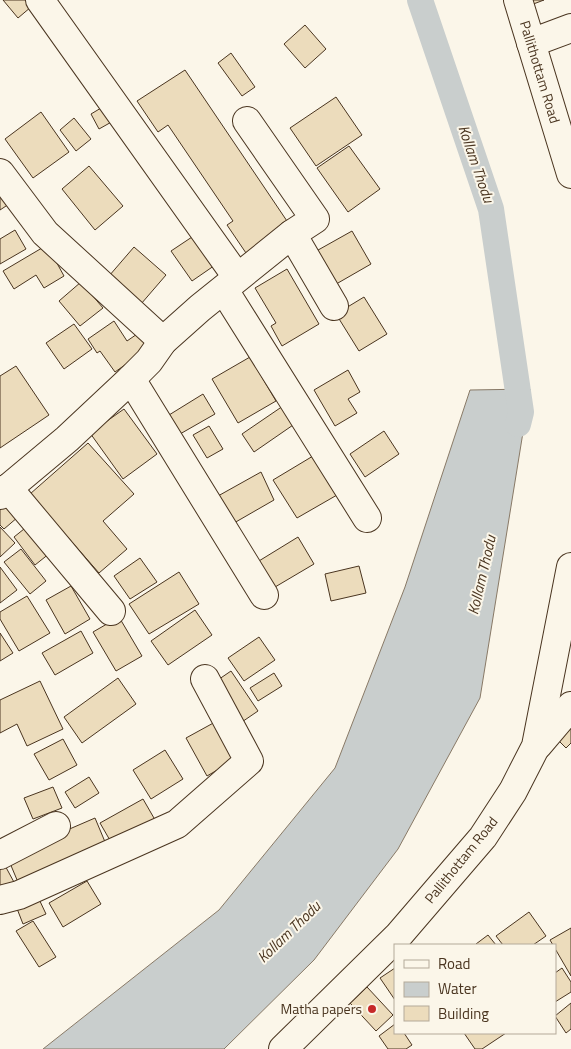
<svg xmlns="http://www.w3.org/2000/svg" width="571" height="1049" viewBox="0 0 571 1049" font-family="'Titillium Web',sans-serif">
<rect width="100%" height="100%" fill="#fbf6e9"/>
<path fill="#c9cecd" stroke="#887966" d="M530 389 480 698 398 849 314 960 224 1049H43L219 910 335 768 405 587 470 390Z"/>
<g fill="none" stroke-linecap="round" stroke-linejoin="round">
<path stroke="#c9cecd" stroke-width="26" d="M420 0 491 209 521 412 518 424"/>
</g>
<g fill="#ecdcbc" stroke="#4a3520">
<path d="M3 0H25L31 7 18 18Z"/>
<path d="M525 0H544L528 6Z"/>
<path d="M305 25 326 49 305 68 284 44Z"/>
<path d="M231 53 255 87 242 96 218 63Z"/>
<path d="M185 70 289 224 246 253 227 225 233 221 168 125 158 132 137 101Z"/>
<path d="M336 97 362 135 316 166 290 128Z"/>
<path d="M106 105 115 120 99 129 91 114Z"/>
<path d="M41 112 69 152 33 178 5 139Z"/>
<path d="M74 118 91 139 76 151 60 130Z"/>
<path d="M349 146 380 189 348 212 317 168Z"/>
<path d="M89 166 123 206 95 230 62 189Z"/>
<path d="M0 182 12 202 0 210Z"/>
<path d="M15 230 26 249 0 264V239Z"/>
<path d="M201 231 221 261 192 281 171 251Z"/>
<path d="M352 231 371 264 331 287 311 254Z"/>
<path d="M47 245 64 276 44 288 36 275 14 289 3 271Z"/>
<path d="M134 247 166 275 141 304 109 276Z"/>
<path d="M287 269 319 324 282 346 271 326 276 323 255 288Z"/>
<path d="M81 282 103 308 80 326 59 301Z"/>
<path d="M364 297 387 334 359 351 336 314Z"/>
<path d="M114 321 127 341 140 332 150 347 115 372 100 351 97 353 88 339Z"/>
<path d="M74 324 92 349 64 369 46 343Z"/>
<path d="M250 357 276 401 238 423 212 379Z"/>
<path d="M16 366 49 415 0 448V376Z"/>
<path d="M348 370 360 392 348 399 357 413 335 426 314 390Z"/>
<path d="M203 394 215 414 180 434 169 415Z"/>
<path d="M283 406 296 423 254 452 242 434Z"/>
<path d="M124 409 157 454 123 479 90 433Z"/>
<path d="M209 426 223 449 207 458 193 435Z"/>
<path d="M384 431 399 454 365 477 350 454Z"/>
<path d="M88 443 134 494 103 521 127 549 99 573 30 494Z"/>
<path d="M313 456 337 495 297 518 273 480Z"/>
<path d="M261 472 274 500 234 523 218 496Z"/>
<path d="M13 498 25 511 4 529 0 525V510Z"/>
<path d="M34 521 55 549 35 565 14 537Z"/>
<path d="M0 527 15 543 0 557Z"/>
<path d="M298 537 314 564 270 590 254 564Z"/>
<path d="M21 549 46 581 30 594 4 562Z"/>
<path d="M140 558 157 582 130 599 114 576Z"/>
<path d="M359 566 366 593 331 601 325 574Z"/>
<path d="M0 567 17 590 0 603Z"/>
<path d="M179 572 199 604 149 634 129 604Z"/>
<path d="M71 586 90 619 65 634 46 600Z"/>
<path d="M27 596 50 633 19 651 0 619V612Z"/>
<path d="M195 610 212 635 168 665 151 641Z"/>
<path d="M119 617 142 656 116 671 93 632Z"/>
<path d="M81 631 93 653 55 675 42 653Z"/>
<path d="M0 633 13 653 0 661Z"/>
<path d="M259 637 275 660 244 681 228 658Z"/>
<path d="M231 671 258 711 236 726 209 686Z"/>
<path d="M274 673 282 686 258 701 250 688Z"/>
<path d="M118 678 136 704 82 743 64 717Z"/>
<path d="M40 681 63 729 27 746 17 724 0 733V700Z"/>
<path d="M571 703V743L566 748 546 728Z"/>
<path d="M217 721 238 758 207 776 186 738Z"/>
<path d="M63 739 77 765 49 780 34 754Z"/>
<path d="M165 750 183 779 151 799 133 770Z"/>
<path d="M89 777 99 793 75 808 65 792Z"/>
<path d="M53 787 62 808 33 819 24 798Z"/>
<path d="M143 799 158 825 115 849 100 823Z"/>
<path d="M95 818 108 849 20 887 7 856Z"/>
<path d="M2 860 15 884 0 892V861Z"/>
<path d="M87 881 101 904 63 927 49 903Z"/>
<path d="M38 897 46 914 23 924 16 906Z"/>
<path d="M529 912 546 936 533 945H503L496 936Z"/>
<path d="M33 921 56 957 39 967 16 931Z"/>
<path d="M571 928V976L550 940Z"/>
<path d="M488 935 496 945H476V944Z"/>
<path d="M395 968V1000L380 978Z"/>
<path d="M562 968 571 982V992L555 1002V973Z"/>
<path d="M367 987 393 1015 376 1031 350 1003Z"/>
<path d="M571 1003V1029L566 1033 555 1016Z"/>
<path d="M395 1024V1033H404L412 1045 406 1049H388L379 1036Z"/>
<path d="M464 1033H506L482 1049H475Z"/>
</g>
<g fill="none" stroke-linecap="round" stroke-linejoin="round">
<g stroke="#4a3520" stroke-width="30">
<g id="minor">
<path d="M40 0 237 277"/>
<path d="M518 0 571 174"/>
<path d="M531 43 571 28"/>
<path d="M0 173 45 233 163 341"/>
<path d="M292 234 334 306"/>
<path d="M224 290 367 518"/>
<path d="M131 379 264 595"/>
<path d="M8 488 111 611"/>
<path d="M0 495 67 439 131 379 149 361 163 341 200 308 292 234 315 219 247 121"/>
<path d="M538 745 571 706"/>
<path d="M0 855 56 826"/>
<path d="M0 900 19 895 177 824 249 761 205 679"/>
<path d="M283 1049 398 936 483 837 513 791 536 746 571 567"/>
</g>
</g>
<use href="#minor" stroke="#fbf6e9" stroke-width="28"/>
</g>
<circle fill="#c62828" stroke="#fbf6e9" stroke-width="2" cx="372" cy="1009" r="5"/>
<g text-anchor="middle" stroke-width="4" stroke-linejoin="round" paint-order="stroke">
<g font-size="14" fill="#4a3520" stroke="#fbf6e9">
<text transform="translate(540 72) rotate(73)" y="5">Pallithottam Road</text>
<text transform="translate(461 860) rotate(-51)" y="5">Pallithottam Road</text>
</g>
<g font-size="14" fill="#4a3520" stroke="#fbf6e9" text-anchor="end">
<text x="362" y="1014">Matha papers</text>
</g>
<g font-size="15" font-style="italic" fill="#4a3520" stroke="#fbf6e9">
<text transform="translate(476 164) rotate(71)" y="5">Kollam Thodu</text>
<text transform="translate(482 575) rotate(-77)" y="5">Kollam Thodu</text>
<text transform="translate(289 932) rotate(-44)" y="5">Kollam Thodu</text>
</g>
</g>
<rect x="394" y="944" width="162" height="90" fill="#fbf6e9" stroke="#b4a999"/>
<rect x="404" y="960" width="25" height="8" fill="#fbf6e9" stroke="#b4a999"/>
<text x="438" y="969" font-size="15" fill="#4a3520">Road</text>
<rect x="404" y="982" width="25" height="15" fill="#c9cecd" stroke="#b4a999"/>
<text x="438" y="994" font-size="15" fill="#4a3520">Water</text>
<rect x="404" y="1006" width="25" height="15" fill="#ecdcbc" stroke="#b4a999"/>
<text x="438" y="1019" font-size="15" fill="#4a3520">Building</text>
</svg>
